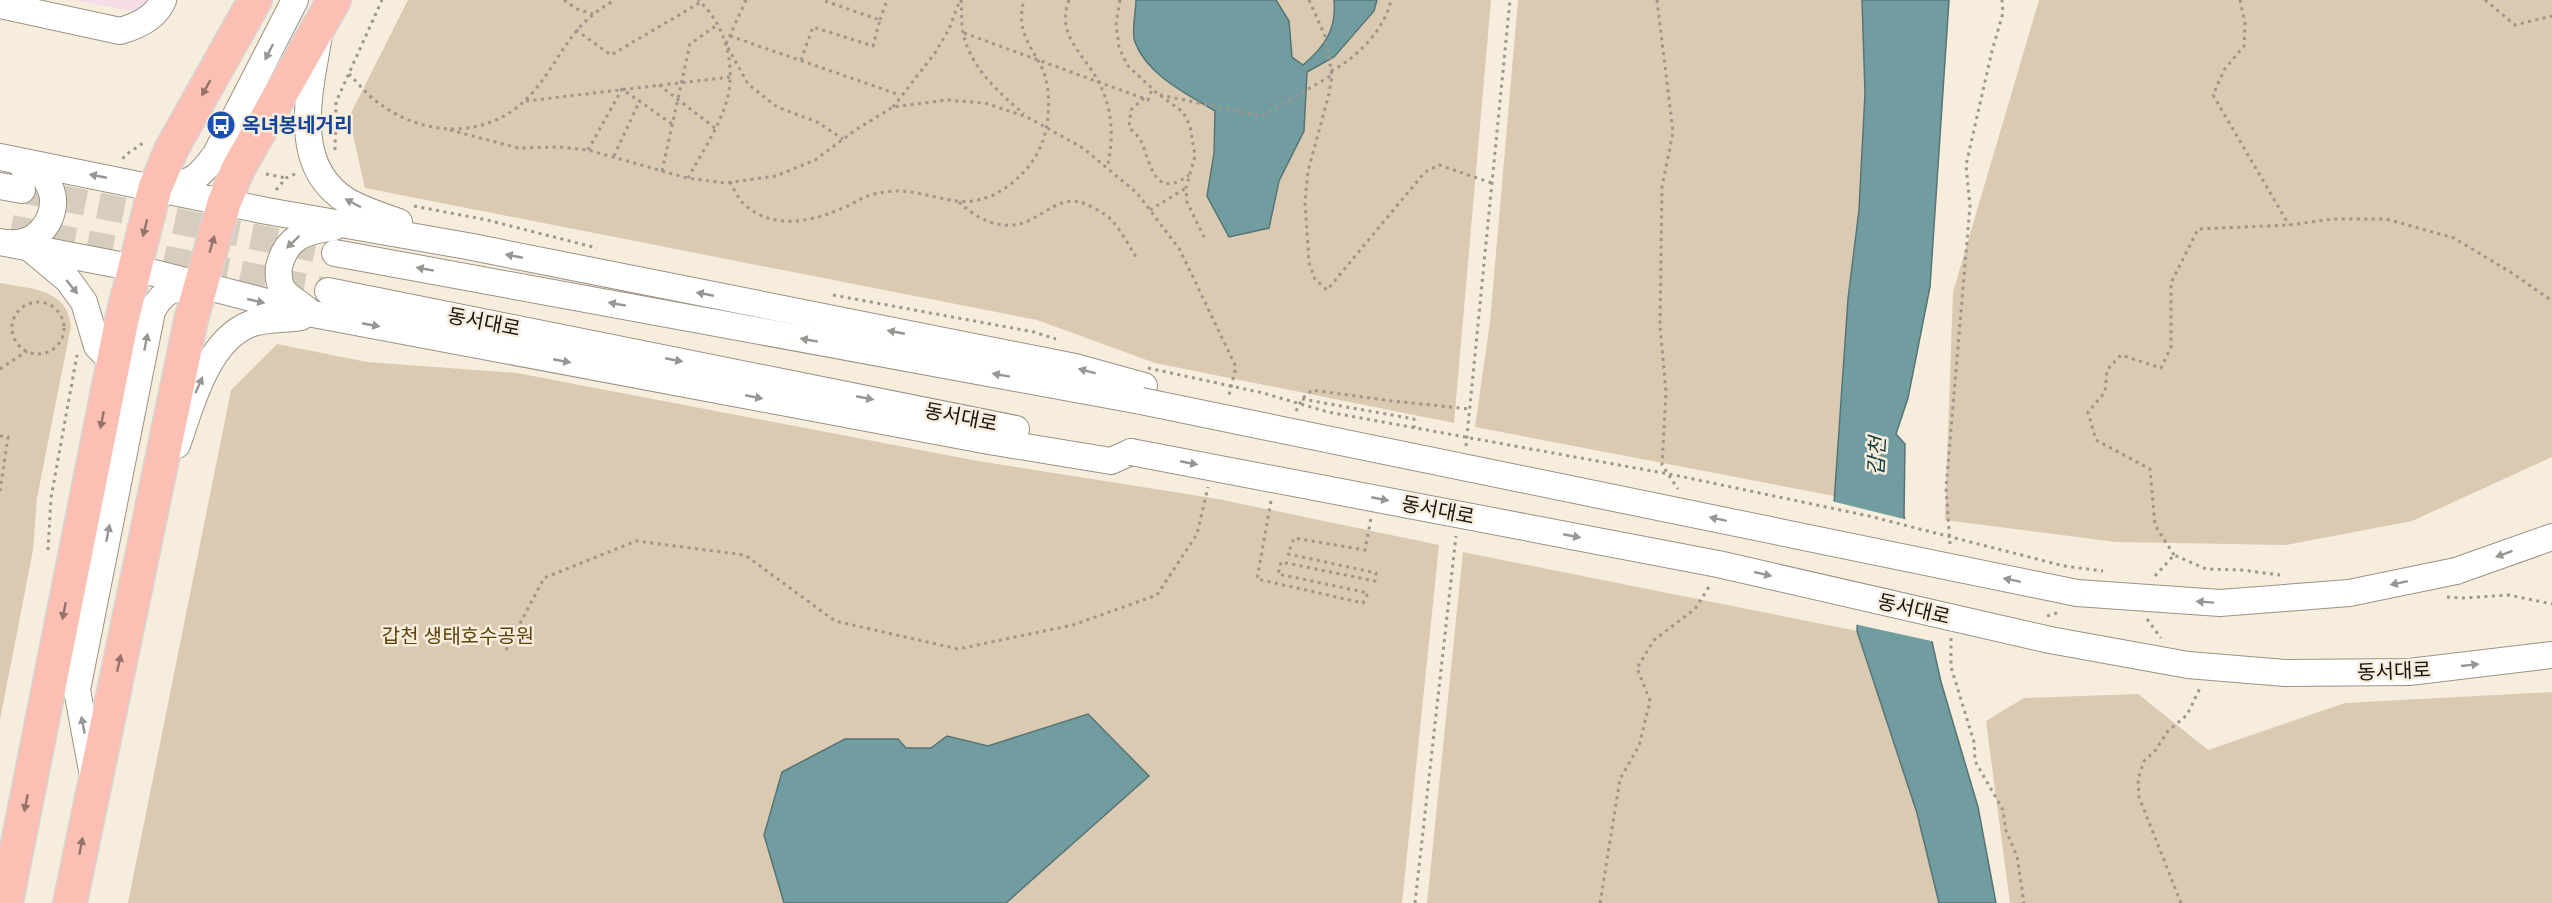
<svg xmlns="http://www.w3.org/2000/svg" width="2552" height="903" viewBox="0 0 2552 903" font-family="'Space Grotesk','Noto Sans KR',sans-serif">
<rect width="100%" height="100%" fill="#f7eddd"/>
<path fill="#f5dde7" d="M75 0H148L138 12Z"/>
<g fill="#d9cab1">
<path d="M408 0H1491L1454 423 1155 363 1037 320 365 188 349 117Z"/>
<path d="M1518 0H1862L1865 93 1859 210 1848 299 1834 496 1475 427 1490 322Z"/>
<path d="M2039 0H2552V457L2412 521 2286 545 2116 542 1945 520 1953 292Z"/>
<path d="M0 283C30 289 67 288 71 326L37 498 33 550 0 720Z"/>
<path d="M277 344 367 362 517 373 978 461 1218 499 1439 545 1402 903H128L231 390Z"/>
<path d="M1463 552 1857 631 1917 813 1939 903H1427Z"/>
<path d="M2552 692V903H2010L1986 721 2024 698 2138 694 2208 750 2345 703Z"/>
</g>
<g fill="#729da0" stroke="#577475" stroke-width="1.5">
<path d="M1136 0H1276L1289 21 1292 57 1303 65C1324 47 1337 30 1334 0H1377L1374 11 1334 57 1307 72 1304 131 1279 181 1269 228 1229 237 1207 196 1214 153 1215 111C1187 94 1147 75 1135 42 1131 31 1136 12 1136 0Z"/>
<path d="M1862 0H1949L1930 287 1908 398 1896 434 1905 444 1904 516 1941 682 1978 807 1996 903H1939L1917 813 1857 631 1861 546 1834 503 1848 299 1859 210 1865 93Z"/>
<path d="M1088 714 1149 776 1006 903H784L764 835 782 772 845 739H898L906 748H931L947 736 988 746Z"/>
</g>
<path fill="#f7eddd" d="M1831 501 1908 520 1936 642 1854 624 1858 546Z"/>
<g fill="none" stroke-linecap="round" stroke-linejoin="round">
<g stroke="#d6cdbe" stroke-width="26" stroke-dasharray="26 13" stroke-linecap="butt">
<path d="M22 190 335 253"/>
<path d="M11 228 328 291"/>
</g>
<g stroke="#9b9284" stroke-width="28">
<g id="minor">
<path d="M0 5 120 31C138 26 156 18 163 0"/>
<path d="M319 35C310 91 289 165 347 201 363 210 381 216 399 222"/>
<path d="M0 157 267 211 467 246 1075 367 1144 386"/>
<path d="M0 186 22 190"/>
<path d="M164 187C194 183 199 177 216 154L295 0"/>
<path d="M0 242 135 268 313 314 989 441 1111 461 1131 452"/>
<path d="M9 243C35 246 54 223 53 199 53 192 48 183 45 177L23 167"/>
<path d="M32 250 68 280 84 302 97 346 114 363"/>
<path d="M335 253 1141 401"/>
<path d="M328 291 1016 429"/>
<path d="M308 311C301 304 288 298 283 290 279 285 278 274 279 267 286 237 305 231 334 227"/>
<path d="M177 445C191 405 207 341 250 324 265 318 285 320 301 317"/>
<path d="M2456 571 2552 537"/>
<path d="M2285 673 2409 672 2552 655"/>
<path d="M93 776 77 690 152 311C164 289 173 288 197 286"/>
</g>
</g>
<g stroke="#d6d5d4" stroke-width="36">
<g id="major">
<path d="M6 903 122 319 155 188 172 148 255 0"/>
<path d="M70 903 191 320 224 203 238 169 334 0"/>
</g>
</g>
<g stroke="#9e968a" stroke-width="3" stroke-dasharray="3 4.5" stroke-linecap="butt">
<path d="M564 0 577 9 593 14"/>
<path d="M746 0 726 44 748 84 777 107 817 122 843 139"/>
<path d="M961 0C962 11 961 22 963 33 971 68 998 92 1024 114"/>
<path d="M1069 0C1055 36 1085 54 1099 83 1113 109 1114 140 1107 168"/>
<path d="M1120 0 1116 24 1119 47 1127 65 1158 94 1183 112 1190 126 1195 156 1186 188 1187 202 1205 239"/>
<path d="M1309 0 1325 36 1332 75 1329 94 1308 171 1305 202 1309 263 1315 279 1327 290 1425 172 1439 165 1492 183"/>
<path d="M1657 0 1673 132 1662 187 1660 326 1666 392 1662 465 1678 489"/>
<path d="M2240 0 2245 23 2244 46 2224 70 2213 95 2289 225"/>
<path d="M2485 0 2515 25 2552 16"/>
<path d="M880 20 887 0"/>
<path d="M576 30 611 55 701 2"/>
<path d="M964 33 1148 100 1152 89"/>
<path d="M730 36 900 95"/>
<path d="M801 60 813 27 873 46 880 20 822 0"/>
<path d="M1331 71C1357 58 1385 29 1391 0"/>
<path d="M349 74C356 81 363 90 371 97 420 139 491 142 534 91 564 55 569 25 615 0"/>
<path d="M659 85 715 128"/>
<path d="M1160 95 1262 116 1332 75"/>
<path d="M1144 98 1131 110 1129 127C1133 132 1139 136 1141 141 1151 163 1154 201 1189 175"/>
<path d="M526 101 730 77"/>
<path d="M893 107 935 53 949 29 960 0"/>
<path d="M450 130 518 148 560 147 588 150 687 178 725 183 776 176 815 160 857 129 893 107 947 100 985 103 1027 117 1083 148 1137 193 1180 250 1236 367 1228 399"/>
<path d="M335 150 336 102 382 0"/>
<path d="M588 150 622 89 672 124"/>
<path d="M614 156 640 100"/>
<path d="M123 159 124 156 146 141"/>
<path d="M662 171 690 44 717 25"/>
<path d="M266 174 286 178"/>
<path d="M688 178C701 154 718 129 726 103 737 68 726 24 698 0"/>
<path d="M730 182C734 189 738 199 745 205 773 230 811 222 843 208 861 200 864 195 885 192 909 188 933 198 957 201 991 206 1027 177 1040 148 1050 127 1052 89 1042 68 1029 43 1016 30 1024 0"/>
<path d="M276 190 286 178 295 174"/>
<path d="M959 202C978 220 1004 233 1030 220 1054 208 1066 192 1094 208 1101 212 1109 216 1113 222 1122 232 1129 246 1136 257"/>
<path d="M414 206 487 220 597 248"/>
<path d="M1150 210 1186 188"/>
<path d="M833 295 1034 332 1056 339"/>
<circle cx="38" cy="328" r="26"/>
<path d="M0 369 27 351"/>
<path d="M1302 399 1414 419V428"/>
<path d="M1296 411 1302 399 1312 390 1392 401 1470 409"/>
<path d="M0 436 8 437 0 491"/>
<path d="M1466 446 1510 0"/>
<path d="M1271 501 1257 579 1363 603 1368 593 1278 574 1281 562 1375 581 1376 573 1288 554 1294 538 1365 550 1371 518"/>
<path d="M1950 544 1946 488 1970 206 1966 165 1992 51 2003 13 2002 0"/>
<path d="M48 550 51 498 77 355"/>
<path d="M2174 555 2155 525 2150 469 2096 440 2088 412 2105 392 2107 370 2121 355 2161 368 2171 347V283L2198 229 2289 225 2333 219H2386L2454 238 2512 273 2552 301"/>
<path d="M2155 576 2174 555 2206 569 2241 570 2280 575"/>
<path d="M2447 597 2463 598 2509 595 2552 604"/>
<path d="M2047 616 2060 612"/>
<path d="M2147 619 2161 638"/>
<path d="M1951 638V667L1974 742 1975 761 2003 810 2006 831 2017 856 2024 903"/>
<path d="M506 650 544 578 636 541 745 555 835 621 958 649 1073 625 1157 595 1197 534 1208 487"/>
<path d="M1415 903 1456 536"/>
<path d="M1600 903 1620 779 1639 746 1650 701 1637 668 1654 640 1695 609 1710 585"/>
<path d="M2181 903 2139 797 2138 779 2144 761 2155 751 2168 731 2187 715 2201 686"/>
</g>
<use href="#minor" stroke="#fff" stroke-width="26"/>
<use href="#major" stroke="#fcbfb3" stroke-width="33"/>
<g stroke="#9b9284" stroke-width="28" stroke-linecap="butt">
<g id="minor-bridge">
<path d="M1141 401 2077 593 2220 603 2349 593 2456 571"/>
<path d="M1131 452 1718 564 2050 640 2188 665 2285 673"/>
</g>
</g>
<path stroke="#9e968a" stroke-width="3" stroke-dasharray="3 4.5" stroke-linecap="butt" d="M1148 368 1263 393 1328 412 1674 475 1869 516 2064 566 2103 571"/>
<use href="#minor-bridge" stroke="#fff" stroke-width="26"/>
</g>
<defs><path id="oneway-solid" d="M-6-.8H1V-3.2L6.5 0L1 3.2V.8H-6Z" transform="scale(1.5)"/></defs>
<g fill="#989693">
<use href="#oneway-solid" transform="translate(269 52) rotate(117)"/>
<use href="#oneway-solid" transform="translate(98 176) rotate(-169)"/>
<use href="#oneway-solid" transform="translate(353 203) rotate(-152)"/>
<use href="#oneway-solid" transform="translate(293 242) rotate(136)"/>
<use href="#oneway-solid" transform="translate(514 256) rotate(-169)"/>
<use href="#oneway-solid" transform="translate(425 269) rotate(-170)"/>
<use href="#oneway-solid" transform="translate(72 287) rotate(51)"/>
<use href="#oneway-solid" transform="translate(705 294) rotate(-169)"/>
<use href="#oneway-solid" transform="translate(256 301) rotate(13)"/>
<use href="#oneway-solid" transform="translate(617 304) rotate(-170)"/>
<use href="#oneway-solid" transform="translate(371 325) rotate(11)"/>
<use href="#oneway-solid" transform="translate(896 332) rotate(-169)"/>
<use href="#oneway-solid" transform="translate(809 340) rotate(-170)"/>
<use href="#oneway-solid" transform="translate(146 342) rotate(-79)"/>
<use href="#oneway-solid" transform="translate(674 360) rotate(11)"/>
<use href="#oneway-solid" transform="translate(562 361) rotate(11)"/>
<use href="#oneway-solid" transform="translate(1087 371) rotate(-165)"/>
<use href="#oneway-solid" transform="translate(1001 375) rotate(-170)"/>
<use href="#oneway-solid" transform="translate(199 385) rotate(-66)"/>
<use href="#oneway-solid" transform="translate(754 397) rotate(11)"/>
<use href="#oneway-solid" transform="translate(865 398) rotate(11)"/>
<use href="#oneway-solid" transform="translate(1189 463) rotate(11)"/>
<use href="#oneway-solid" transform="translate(1380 499) rotate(11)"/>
<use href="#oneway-solid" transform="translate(1718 519) rotate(-168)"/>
<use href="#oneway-solid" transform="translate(108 533) rotate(-79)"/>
<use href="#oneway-solid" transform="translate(1572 536) rotate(11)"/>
<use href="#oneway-solid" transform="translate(2504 554) rotate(160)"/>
<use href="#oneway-solid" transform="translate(1763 574) rotate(13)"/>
<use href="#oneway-solid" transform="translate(2012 580) rotate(-168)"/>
<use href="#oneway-solid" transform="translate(2399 583) rotate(168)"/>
<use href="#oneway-solid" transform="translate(2205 602) rotate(-176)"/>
<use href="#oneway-solid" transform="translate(2470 665) rotate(-6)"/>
<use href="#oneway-solid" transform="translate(83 725) rotate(-101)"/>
</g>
<g fill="#96736a">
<use href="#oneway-solid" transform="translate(206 88) rotate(119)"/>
<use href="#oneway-solid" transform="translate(145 228) rotate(104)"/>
<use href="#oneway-solid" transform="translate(212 244) rotate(-74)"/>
<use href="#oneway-solid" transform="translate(102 420) rotate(101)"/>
<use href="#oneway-solid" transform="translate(64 611) rotate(101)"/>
<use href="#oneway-solid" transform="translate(119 663) rotate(-78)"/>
<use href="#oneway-solid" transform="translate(26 803) rotate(101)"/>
<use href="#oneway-solid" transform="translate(81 846) rotate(-79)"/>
</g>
<defs>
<g id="bus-disc" transform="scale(1.5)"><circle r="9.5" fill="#1a4fb4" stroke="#f7eddd"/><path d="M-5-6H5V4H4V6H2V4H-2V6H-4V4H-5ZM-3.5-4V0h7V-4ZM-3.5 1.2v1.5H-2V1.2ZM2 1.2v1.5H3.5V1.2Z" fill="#fff"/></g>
</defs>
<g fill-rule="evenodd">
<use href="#bus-disc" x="221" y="125"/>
</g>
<g text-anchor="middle" stroke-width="5" stroke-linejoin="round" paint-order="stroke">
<g font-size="20" font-weight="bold" fill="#164399" stroke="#f7eddd" text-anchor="start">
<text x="242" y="132">옥녀봉네거리</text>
</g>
<g font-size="20" fill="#191610" stroke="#f7eddd">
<text transform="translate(484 322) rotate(11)" y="7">동서대로</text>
<text transform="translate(961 417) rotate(11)" y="7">동서대로</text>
<text transform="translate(1438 510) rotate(11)" y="7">동서대로</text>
<text transform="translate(1914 609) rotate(13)" y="7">동서대로</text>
<text transform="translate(2394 671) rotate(-2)" y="7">동서대로</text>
</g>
<g font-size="20" fill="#5d430b" stroke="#f7eddd">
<text x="458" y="643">갑천 생태호수공원</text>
</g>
<g font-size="21" font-style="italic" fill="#143e41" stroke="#f7eddd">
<text transform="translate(1877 456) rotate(-87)" y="7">갑천</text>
</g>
</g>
</svg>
